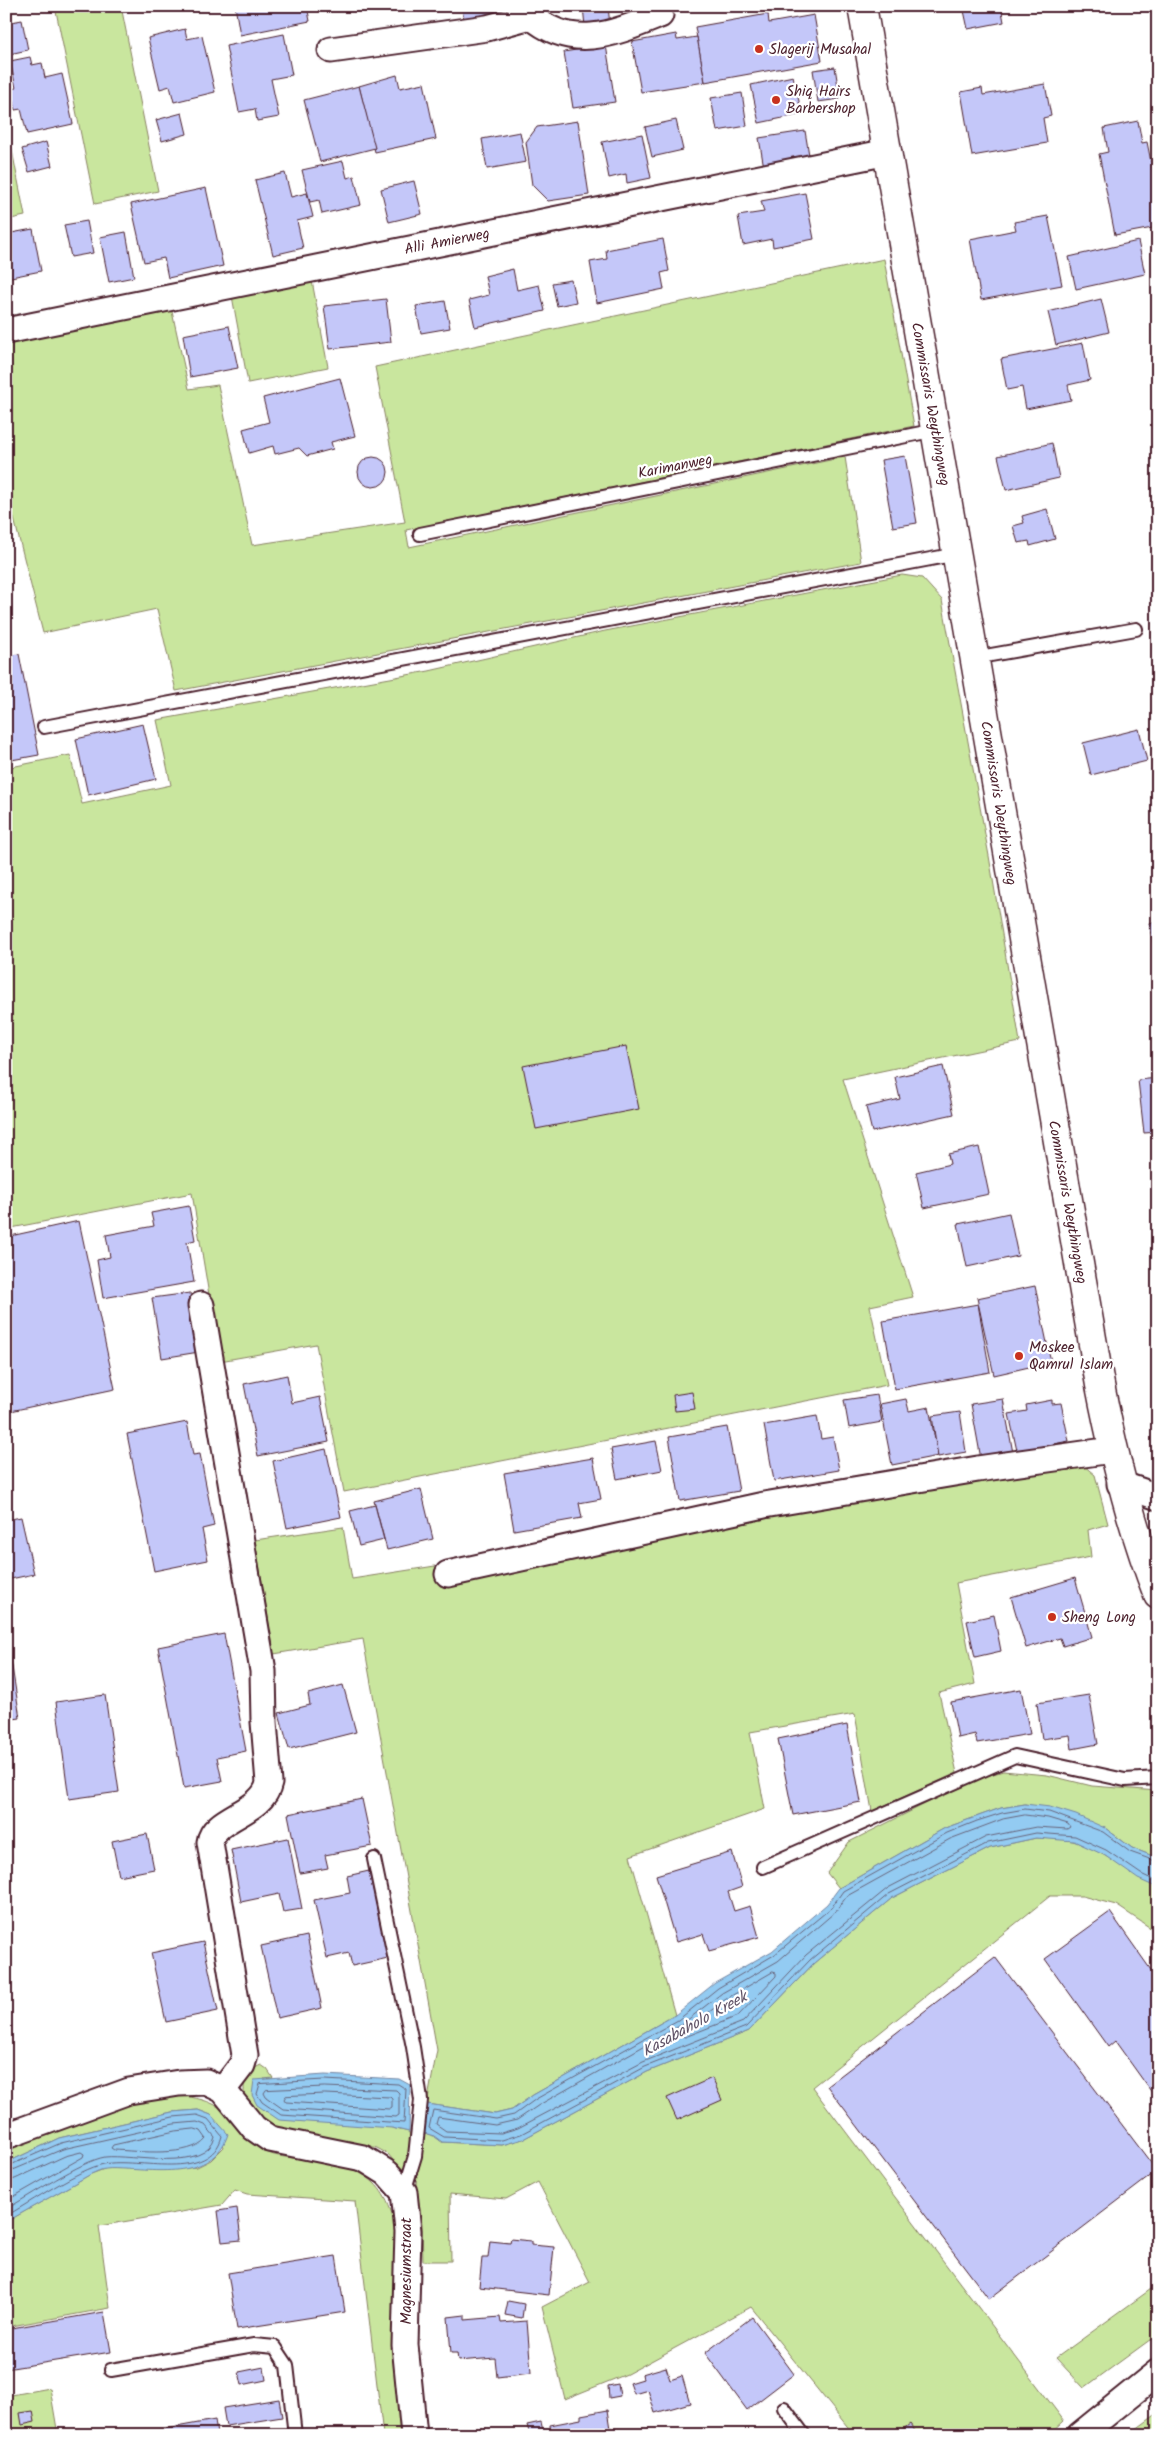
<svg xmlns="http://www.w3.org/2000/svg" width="1164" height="2441" viewBox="0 0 1164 2441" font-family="Kalam,sans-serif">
<rect width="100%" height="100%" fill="#fff"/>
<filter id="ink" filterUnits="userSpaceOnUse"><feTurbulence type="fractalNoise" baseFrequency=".02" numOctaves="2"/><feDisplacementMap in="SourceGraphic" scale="10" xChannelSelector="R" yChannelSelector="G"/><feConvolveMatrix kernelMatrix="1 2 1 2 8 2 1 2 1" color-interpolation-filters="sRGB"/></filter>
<g filter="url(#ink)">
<g fill="#c9e69e" stroke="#8a8264">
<path d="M55 6H121L158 191 95 204Z"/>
<path d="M6 120 25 216 6 220Z"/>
<path d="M884 259 914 426 406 530 409 547 845 457 861 562 176 691 157 609 43 633 6 487V340L171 307 189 389 218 385 252 545 405 522 375 367Z"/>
<path d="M312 281 328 367 248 383 232 296Z"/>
<path d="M902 575 922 578 942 600 989 856 1020 1042 843 1079 913 1297 870 1306 887 1385 344 1492 316 1344 220 1361 192 1193 6 1229V768L70 755 82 804 171 785 157 720 429 671 605 631Z"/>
<path d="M1083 1465 1095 1475 1108 1524 1088 1530 1091 1557 956 1583 975 1684 939 1693 957 1773 872 1811 855 1714 750 1732 765 1809 630 1856 675 2015 533 2095 512 2110 495 2114 427 2104 437 2050 363 1639 274 1654 255 1540 343 1527 352 1579 435 1566 440 1586 765 1515Z"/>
<path d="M1003 1771 1047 1775 1092 1786 1158 1791V1858L1132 1848 1105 1828 1025 1804 1001 1808 945 1828 839 1888 827 1873 849 1842 973 1780Z"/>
<path d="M1036 1838C1049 1839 1064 1838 1076 1842 1106 1852 1129 1874 1158 1888V1933L1116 1905 1082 1896H1050L812 2087 1064 2421 1049 2435H847L851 2431 751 2307 627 2374 565 2399 542 2307 590 2282 538 2182 506 2199 450 2194 451 2261H423L422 2224 416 2184 421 2137 424 2133 434 2136 442 2142 502 2145 523 2139 647 2072 749 2031 814 1963 892 1898 990 1848Z"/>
<path d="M261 2065 267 2069 273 2078 264 2079 392 2128 409 2132 411 2140 406 2171 401 2170 388 2154 377 2148C343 2137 241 2138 244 2087 245 2076 251 2069 261 2065Z"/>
<path d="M180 2095C195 2098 210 2100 223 2110 239 2121 248 2141 266 2152 276 2157 289 2157 300 2159 352 2166 384 2170 396 2230L403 2435H383L355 2201 247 2194 235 2190 222 2205 99 2226 110 2308 6 2327V2222L91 2174 107 2168 167 2170 197 2167 211 2160 224 2147 211 2115 198 2110 172 2112 59 2138 6 2163V2145L148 2097Z"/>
<path d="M1158 2284V2334L1084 2388 1056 2358Z"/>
<path d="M50 2388 58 2435H6V2396Z"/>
<path d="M1158 2413V2435H1128Z"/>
</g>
<g fill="#93cbf2" stroke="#7686a2">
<path d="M1025 1804 1050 1807 1076 1815 1105 1828 1132 1848 1158 1858V1888L1138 1879 1104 1855 1074 1841 1036 1838 990 1848 892 1898 814 1963 749 2031 647 2072 523 2139 502 2145 442 2142 434 2136 424 2133 427 2104 495 2114 512 2110 533 2095 675 2015 715 1983 772 1951 827 1904 839 1888 945 1828 1001 1808Z"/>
<path d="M325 2075 399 2079 410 2085 409 2132 392 2128 279 2120 257 2105 252 2095 254 2080Z"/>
<path d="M198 2110 211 2115 228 2134C214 2178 163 2171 125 2169 119 2169 112 2168 106 2169 101 2169 96 2172 91 2174L6 2222V2163L59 2138 172 2112Z"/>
</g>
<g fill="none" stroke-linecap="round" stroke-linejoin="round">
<g stroke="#67647b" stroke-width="1">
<path d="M1025 1815 1048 1818 1068 1824 1070 1827 1067 1829 1036 1827 986 1837 888 1888 806 1955 743 2022 643 2062 518 2128 501 2133 446 2131 436 2124 438 2117 495 2125 517 2120 539 2105 681 2025 722 1993 778 1961 835 1912 847 1896 950 1839 1003 1819Z"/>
<path d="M1158 1862 1130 1852 1103 1832 1049 1812 1025 1809 1002 1813 977 1821 947 1833 843 1891 831 1908 774 1955 718 1988 678 2020 536 2099 514 2115 496 2119 433 2110 429 2128 444 2137 502 2140 521 2134 645 2067 746 2027 810 1960 889 1894 988 1843 1036 1833 1075 1836 1106 1850 1141 1874 1158 1882"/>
<path d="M773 1972 776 1973V1976L738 2016 685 2037 682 2036V2033L726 1999Z"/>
<path d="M325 2080 398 2084 406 2089 404 2123 281 2115 262 2102 257 2094 260 2084Z"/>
<path d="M325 2087 396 2090 399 2093V2115L396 2117 283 2109 266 2097 264 2093 266 2090Z"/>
<path d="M325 2094 390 2097 392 2099V2107L389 2109 286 2102 284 2099 286 2096Z"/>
<path d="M195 2129 201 2131 206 2138C191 2158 137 2151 114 2150L111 2148 113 2145 175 2131Z"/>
<path d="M6 2167 61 2143 173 2117 197 2115 208 2119 222 2136C210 2183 137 2157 104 2164 79 2169 31 2202 6 2216"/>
<path d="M6 2173 63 2149 174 2124 197 2122 205 2125 215 2137C207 2173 130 2154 105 2157 81 2161 30 2196 6 2209"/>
<path d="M6 2181 15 2179 65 2156 81 2152 84 2154 83 2157 6 2201"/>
</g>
</g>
<g fill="#c4c7f9" stroke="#4a1f2b">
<path d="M235 6H307L310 21 240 35Z"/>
<path d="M461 6H520V8L464 19Z"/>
<path d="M583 6H608L610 26 585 27Z"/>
<path d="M963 6H1001L1004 22 968 29Z"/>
<path d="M768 14 769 23 814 15 822 61 705 82 695 27Z"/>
<path d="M22 20 28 50 9 54 6 23Z"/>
<path d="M185 29 187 39 202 36 215 92 174 102 170 86 160 89 148 38Z"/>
<path d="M284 34 292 75 271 79 279 117 257 121 255 109 239 112 226 46Z"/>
<path d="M676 34 677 40 697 37 705 82 641 92 632 42Z"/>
<path d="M606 45 615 102 573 108 564 52Z"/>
<path d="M30 57 32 65 42 63 45 78 62 74 73 124 27 134 21 109 15 110 10 89 16 88 10 61Z"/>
<path d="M835 67 840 99 818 102 813 70Z"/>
<path d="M397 75 400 88 424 83 436 139 375 152 359 86Z"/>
<path d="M793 76 802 114 759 123 751 85Z"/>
<path d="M1045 84 1051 116 1043 118 1047 143 972 156 961 92 982 88 983 95Z"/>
<path d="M359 86 375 148 320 162 304 100Z"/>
<path d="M742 93 747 126 717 131 711 98Z"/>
<path d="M182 113 187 134 162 141 156 120Z"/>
<path d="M676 120 683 150 652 157 645 127Z"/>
<path d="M578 121 589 195 548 201 532 185 526 142 537 127Z"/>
<path d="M1138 121 1142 143 1147 142 1158 196V227L1115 235 1099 154 1108 152 1104 128Z"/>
<path d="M805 131 810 161 764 168 759 138Z"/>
<path d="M520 132 526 162 487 169 482 139Z"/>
<path d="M642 134 651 178 627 183 626 174 609 178 602 142Z"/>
<path d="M46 142 52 166 29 172 22 149Z"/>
<path d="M343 161 347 178 354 176 361 205 322 214 319 200 310 202 302 170Z"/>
<path d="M285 173 291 197 307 193 313 217 297 221 303 248 273 255 255 180Z"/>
<path d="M414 181 422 214 389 222 381 189Z"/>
<path d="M206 188 223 266 168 278 164 258 144 262 131 204Z"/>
<path d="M805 193 814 239 773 247 772 239 743 245 738 216 764 212 761 201Z"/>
<path d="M1048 216 1062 285 981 300 970 239 1016 230 1014 222Z"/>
<path d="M87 221 93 253 71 257 64 225Z"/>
<path d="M33 229 41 271 6 278V234Z"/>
<path d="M126 232 134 277 109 282 100 237Z"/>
<path d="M663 239 669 271 661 273 664 289 597 303 590 262 607 259 606 250Z"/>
<path d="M1138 241 1145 274 1076 289 1069 257Z"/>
<path d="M513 269 517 290 539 285 545 311 475 327 469 300 489 295 485 276Z"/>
<path d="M571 280 576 302 557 306 552 283Z"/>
<path d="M386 299 391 342 330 349 324 306Z"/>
<path d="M1101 299 1109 332 1056 345 1048 312Z"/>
<path d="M445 301 450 328 421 333 416 306Z"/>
<path d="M229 326 238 368 190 377 183 335Z"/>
<path d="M1083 343 1090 380 1068 385 1071 400 1026 409 1022 387 1007 390 1001 359Z"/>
<path d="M340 378 355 436 331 442 333 449 307 456 299 448 275 454 273 446 249 453 243 429 269 422 263 398Z"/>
<path d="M1052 443 1059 478 1006 490 998 456Z"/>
<path d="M905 456 917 523 893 527 881 460Z"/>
<circle cx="373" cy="472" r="15"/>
<path d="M1047 509 1055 539 1030 546 1029 541 1018 543 1013 526 1024 523 1022 516Z"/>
<path d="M19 654 39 755 6 761V656Z"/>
<path d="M1158 678V702L1154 679Z"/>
<path d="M143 724 156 779 88 795 76 739Z"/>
<path d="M1139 729 1147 761 1091 775 1083 743Z"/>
<path d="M1158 921V958H1156L1149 923Z"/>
<path d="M626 1046 639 1109 536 1129 523 1066Z"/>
<path d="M943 1066 954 1114 872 1132 866 1107 900 1099 895 1077Z"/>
<path d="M1158 1078V1132L1144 1133 1138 1080Z"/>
<path d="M979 1147 989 1194 924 1208 916 1172 950 1164 948 1154Z"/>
<path d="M189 1206 195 1240 187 1242 194 1282 103 1298 97 1260 110 1257 106 1235 154 1226 151 1213Z"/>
<path d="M1009 1213 1018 1256 967 1267 958 1224Z"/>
<path d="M79 1221 115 1389 6 1412V1237Z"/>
<path d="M1035 1286 1051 1362 994 1375 977 1298Z"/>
<path d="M190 1293 199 1352 162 1358 152 1298Z"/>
<path d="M978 1304 990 1372 895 1389 883 1321Z"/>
<path d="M287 1375 292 1403 320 1397 329 1442 258 1456 244 1384Z"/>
<path d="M692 1392 695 1409 675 1411 673 1395Z"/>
<path d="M877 1395 882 1422 849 1428 844 1400Z"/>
<path d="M906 1399 909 1411 929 1407 938 1456 892 1465 880 1404Z"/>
<path d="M1003 1399 1013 1453 981 1459 971 1404Z"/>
<path d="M1052 1400V1404L1061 1403 1069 1441 1017 1451 1009 1414 1027 1411 1026 1405Z"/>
<path d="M960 1412 966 1452 938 1457 932 1416Z"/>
<path d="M817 1416 821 1439 833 1437 839 1470 774 1481 764 1425Z"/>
<path d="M187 1422 193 1455 200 1454 214 1526 202 1529 208 1560 154 1571 127 1434Z"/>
<path d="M727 1427 739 1491 680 1501 669 1437Z"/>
<path d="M656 1441 662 1470 617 1479 611 1449Z"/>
<path d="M326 1449 341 1517 287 1528 273 1461Z"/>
<path d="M593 1458 601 1499 579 1503 582 1518 514 1530 504 1473Z"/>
<path d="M421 1489 433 1539 387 1550 374 1501Z"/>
<path d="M375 1505 384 1540 359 1546 350 1511Z"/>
<path d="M21 1517 34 1574 6 1580V1520Z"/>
<path d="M1075 1578 1092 1637 1063 1646 1060 1638 1026 1648 1011 1597Z"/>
<path d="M994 1615 1001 1651 975 1657 967 1621Z"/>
<path d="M6 1628 20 1718 6 1720Z"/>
<path d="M224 1634 246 1751 217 1757 222 1781 184 1788 158 1647Z"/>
<path d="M343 1685 356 1732 289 1749 279 1713 310 1705 308 1694Z"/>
<path d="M1021 1689 1030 1734 977 1743 975 1734 958 1738 951 1702Z"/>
<path d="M105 1695 119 1792 69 1799 56 1702Z"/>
<path d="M1089 1695 1098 1744 1072 1749 1070 1735 1042 1739 1037 1703Z"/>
<path d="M847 1725 861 1802 793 1815 778 1739Z"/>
<path d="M362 1799 372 1846 325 1855 328 1868 300 1873 288 1814Z"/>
<path d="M147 1834 154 1869 119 1876 112 1841Z"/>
<path d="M288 1838 302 1909 283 1912 279 1894 241 1902 231 1850Z"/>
<path d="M732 1852 742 1887 728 1892 734 1911 750 1906 759 1937 709 1951 703 1934 676 1942 656 1875Z"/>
<path d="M369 1871 388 1958 352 1966 349 1953 327 1958 314 1900 350 1893 347 1876Z"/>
<path d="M1110 1912 1158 1980V2101L1115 2041 1108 2047 1045 1959Z"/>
<path d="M307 1936 322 2008 277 2018 261 1946Z"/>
<path d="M203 1942 218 2011 166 2022 151 1953Z"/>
<path d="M995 1957 1157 2171 989 2299 827 2086Z"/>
<path d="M712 2078 722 2100 677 2120 667 2098Z"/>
<path d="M237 2208 241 2240 222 2242 218 2211Z"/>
<path d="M511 2239 531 2241V2245L554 2247 549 2295 479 2287 482 2258H488L490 2241 510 2243Z"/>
<path d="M336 2256 345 2312 237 2329 228 2273Z"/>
<path d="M508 2301 524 2304 522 2318 505 2315Z"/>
<path d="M104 2312 111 2352 6 2369V2329Z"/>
<path d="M465 2315V2320L500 2317 501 2323 527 2321 531 2373 497 2377 495 2358 458 2361 457 2353H451L448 2317Z"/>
<path d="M752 2317 794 2374 747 2410 705 2353Z"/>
<path d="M264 2367 266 2380 242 2385 239 2372Z"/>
<path d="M666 2367 670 2380 682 2376 690 2403 655 2413 648 2390 634 2394 630 2383 643 2379 642 2374Z"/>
<path d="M618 2384 620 2396 609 2398 608 2386Z"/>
<path d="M279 2399 282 2417 226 2426 223 2408Z"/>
<path d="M608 2410 612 2435H551L550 2425 581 2419V2415Z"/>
<path d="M33 2411 35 2422 22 2425 20 2413Z"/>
<path d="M215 2420 217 2435H132Z"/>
<path d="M541 2422 544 2435H530L527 2425Z"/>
<path d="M910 2424 918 2435H895Z"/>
</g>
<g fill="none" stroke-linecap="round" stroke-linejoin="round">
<g stroke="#4a1f2b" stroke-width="16">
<g id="lane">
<path d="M420 534 936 430"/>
<path d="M974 658 1136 629"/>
<path d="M44 727 957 554"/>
<path d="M374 1859 413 2047 421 2100 415 2156 404 2192"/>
<path d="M763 1867 1015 1756 1125 1780 1158 1778"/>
<path d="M111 2370 254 2345 275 2347 287 2365 295 2435"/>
<path d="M784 2408 804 2435"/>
</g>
</g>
<g stroke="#4a1f2b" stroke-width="29">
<g id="street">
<path d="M531 16C573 52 615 33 660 15"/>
<path d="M331 50 487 28 531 16 529 6"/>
<path d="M6 331 888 152"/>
<path d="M201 1305 263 1671 264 1722 269 1783C263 1813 213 1817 210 1842L245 2055 242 2065 223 2090"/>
<path d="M1120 1484 1158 1497"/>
<path d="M448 1574 764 1505 978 1469 1112 1450"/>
<path d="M6 2136 129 2091 179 2083 206 2082 223 2090 254 2128 270 2139 363 2158 387 2173 404 2192 408 2231 405 2345 414 2435"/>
<path d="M1080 2435 1158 2372"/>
</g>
</g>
<g stroke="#4a1f2b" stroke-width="31">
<path id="secondary" d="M862 6 1100 1385C1114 1457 1131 1526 1158 1595"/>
</g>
<use href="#lane" stroke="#fff" stroke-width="12"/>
<use href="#street" stroke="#fff" stroke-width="25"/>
<use href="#secondary" stroke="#fff" stroke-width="28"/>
</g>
</g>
<g fill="#c8321e" stroke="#fff" stroke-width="2">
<circle cx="759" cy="49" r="5"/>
<circle cx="776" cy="100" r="5"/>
<circle cx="1019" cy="1356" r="5"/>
<circle cx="1052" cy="1617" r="5"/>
</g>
<g text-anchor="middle" stroke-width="4.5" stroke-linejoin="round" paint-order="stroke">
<g font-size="15" fill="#4a1f2b" stroke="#fff" text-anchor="start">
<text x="769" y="54">Slagerij Musahal</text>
<text x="786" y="96">Shiq Hairs<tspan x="786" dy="17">Barbershop</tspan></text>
<text x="1029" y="1352">Moskee<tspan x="1029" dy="17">Qamrul Islam</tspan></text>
<text x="1062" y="1622">Sheng Long</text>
</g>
<g font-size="15" fill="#4a1f2b" stroke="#fff">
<text transform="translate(447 241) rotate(-11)" y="5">Alli Amierweg</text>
<text transform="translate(931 404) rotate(80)" y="5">Commissaris Weythingweg</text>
<text transform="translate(675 466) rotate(-11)" y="5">Karimanweg</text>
<text transform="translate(999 803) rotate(81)" y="5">Commissaris Weythingweg</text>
<text transform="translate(1068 1202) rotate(80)" y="5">Commissaris Weythingweg</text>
<text transform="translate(406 2271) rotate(-90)" y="5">Magnesiumstraat</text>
</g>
<g font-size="16" font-style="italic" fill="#605367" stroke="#fff">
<text transform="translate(694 2023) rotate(-29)" y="6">Kasabaholo Kreek</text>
</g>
</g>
<rect width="1164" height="2441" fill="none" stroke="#fff" stroke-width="25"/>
<rect x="12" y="12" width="1139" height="2416" fill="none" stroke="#4a1f2b" stroke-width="2" filter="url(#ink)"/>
</svg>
